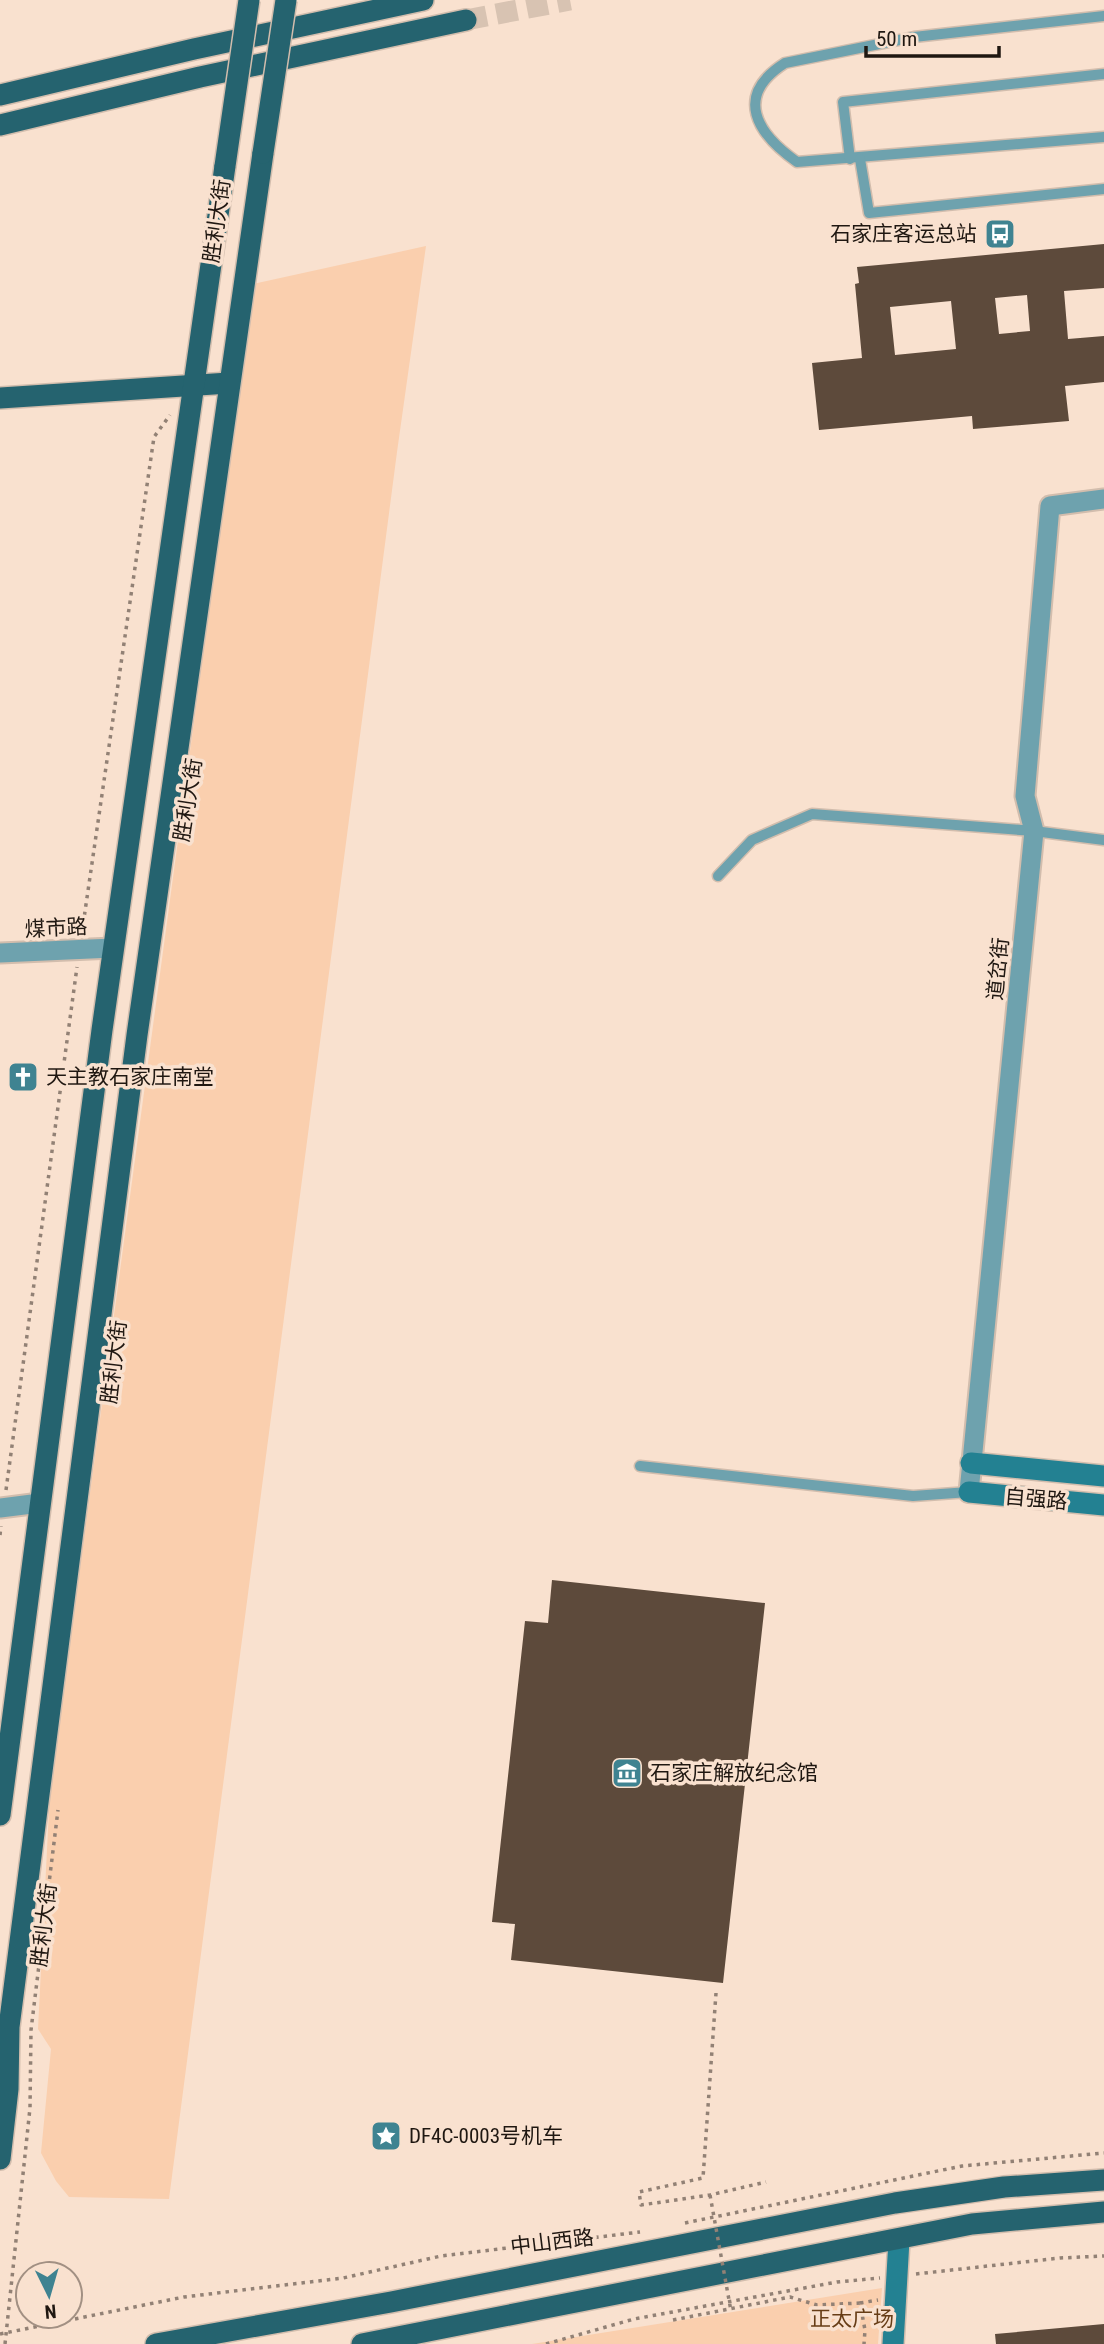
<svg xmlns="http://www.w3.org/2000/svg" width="1104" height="2344" viewBox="0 0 1104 2344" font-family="'Roboto Condensed','Noto Sans SC',sans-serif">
<rect width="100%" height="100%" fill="#f9e1cf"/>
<g fill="#facfae">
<path d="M426 246 397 452 169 2199 69 2197 56 2181 41 2153 51 2049 38 2029 50 1790 253 284Z"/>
<path d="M882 2288 878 2344H532Z"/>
</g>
<g fill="#5d4a3b" fill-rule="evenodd">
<path d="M1104 244V288L1064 291 1068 339 1104 336V382L1065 386 1069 421 973 429 972 416 819 430 812 363 862 358 855 284 859 283 857 267ZM1027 295 1030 331 999 334 995 298ZM951 301 956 349 895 355 890 307Z"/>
<path d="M552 1580 765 1603 723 1983 511 1960 515 1924 492 1922 525 1621 548 1623Z"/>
<path d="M1104 2324V2344H996L995 2334Z"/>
</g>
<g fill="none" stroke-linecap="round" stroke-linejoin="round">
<path stroke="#d8c3b2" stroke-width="21" stroke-dasharray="21 10" stroke-linecap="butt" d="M466 20 570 0"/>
<g stroke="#d2bdad" stroke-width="13">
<g id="lane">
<path d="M1104 16 914 37 785 63C733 96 757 134 797 162L1104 137"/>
<path d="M850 159 843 102 1104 74"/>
<path d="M860 159 869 213 1104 189"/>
<path d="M718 876 752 840 812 814 1034 831 1104 840"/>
<path d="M640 1466 913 1496 969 1492"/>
</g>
</g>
<g stroke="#d2bdad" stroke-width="23">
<g id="street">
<path d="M0 953 113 948"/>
<path d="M969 1492 1034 831 1025 796 1050 506 1104 499"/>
<path d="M0 1508 40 1503"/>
</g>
</g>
<g stroke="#d2bdad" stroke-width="24">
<g id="secondary">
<path d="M971 1463 1104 1476"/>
<path d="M969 1492 1104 1505"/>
<path d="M893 2344 899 2240"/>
</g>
</g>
<g stroke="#d2bdad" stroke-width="24">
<g id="primary">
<path d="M0 95 194 49 423 0"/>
<path d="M0 125 200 77 466 20"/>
<path d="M0 398 229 383"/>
<path d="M0 1815 102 1030 225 166"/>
<path d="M0 2159 8 2089 9 2027 137 1035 263 153"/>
<path d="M156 2344 391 2302 895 2203 1004 2187 1104 2180"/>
<path d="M362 2344 972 2224 1104 2212"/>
</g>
</g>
<g stroke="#928175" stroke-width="3.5" stroke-dasharray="3.5 5" stroke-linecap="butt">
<path d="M82 932 154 437 170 415"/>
<path d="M6 1490 77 967"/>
<path d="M0 1535 1 1526"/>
<path d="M716 1993 703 2178 639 2192 641 2205 710 2195 766 2182"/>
<path d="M685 2223 962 2166 1104 2153"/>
<path d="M916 2274 1060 2258 1104 2256"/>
<path d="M860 2303 878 2300"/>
<path d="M673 2320 790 2297 817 2305 860 2303 865 2330 864 2344"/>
<path d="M0 2334 184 2297 343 2278 441 2256 640 2232"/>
<path d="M5 2344 30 2108 31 2030 58 1810"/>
<path d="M546 2344 634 2319 837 2282 880 2278"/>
</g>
<use href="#lane" stroke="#6ea2ae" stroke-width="10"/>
<use href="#street" stroke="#6ea2ae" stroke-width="19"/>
<use href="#secondary" stroke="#238192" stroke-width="21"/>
<use href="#primary" stroke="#25636f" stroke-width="21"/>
<g stroke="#d2bdad" stroke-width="24" stroke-linecap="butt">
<g id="primary-bridge">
<path d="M263 153 286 0"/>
<path d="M225 166 249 0"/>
</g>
</g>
<path stroke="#928175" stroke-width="3.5" stroke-dasharray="3.5 5" stroke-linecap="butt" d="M710 2195 731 2311"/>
<use href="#primary-bridge" stroke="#25636f" stroke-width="21"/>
</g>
<defs>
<g id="bus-square" transform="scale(1.575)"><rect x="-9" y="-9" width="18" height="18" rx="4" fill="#3f8391" stroke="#f9e1cf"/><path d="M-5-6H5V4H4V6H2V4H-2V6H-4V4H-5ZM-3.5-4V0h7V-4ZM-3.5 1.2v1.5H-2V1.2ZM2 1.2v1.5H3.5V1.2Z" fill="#fff"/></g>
<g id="church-square" transform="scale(1.575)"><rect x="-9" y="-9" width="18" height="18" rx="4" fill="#3f8391" stroke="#f9e1cf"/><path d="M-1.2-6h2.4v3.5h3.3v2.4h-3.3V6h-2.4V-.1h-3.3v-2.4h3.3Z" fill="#fff"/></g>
<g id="museum-square" transform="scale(1.575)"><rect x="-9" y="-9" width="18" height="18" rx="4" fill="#3f8391" stroke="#f9e1cf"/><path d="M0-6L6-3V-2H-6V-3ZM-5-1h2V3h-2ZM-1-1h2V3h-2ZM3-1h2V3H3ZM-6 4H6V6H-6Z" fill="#fff"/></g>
<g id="sight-square" transform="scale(1.575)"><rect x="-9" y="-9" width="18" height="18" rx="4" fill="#3f8391" stroke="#f9e1cf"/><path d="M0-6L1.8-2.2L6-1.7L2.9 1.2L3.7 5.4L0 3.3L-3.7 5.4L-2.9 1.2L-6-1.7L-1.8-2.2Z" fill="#fff"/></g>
</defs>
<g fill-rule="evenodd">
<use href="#bus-square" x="1000" y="234"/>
<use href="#church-square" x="23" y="1077"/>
<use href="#museum-square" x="627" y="1773"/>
<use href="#sight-square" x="386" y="2136"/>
</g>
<g text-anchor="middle" stroke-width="7" stroke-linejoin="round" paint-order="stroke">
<g font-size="21" fill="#1f1711" stroke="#f9e1cf">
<text transform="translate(217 221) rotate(-82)" y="7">胜利大街</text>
<text transform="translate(188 800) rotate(-81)" y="7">胜利大街</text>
<text transform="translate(56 928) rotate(-3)" y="7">煤市路</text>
<text transform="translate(998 969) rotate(-84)" y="7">道岔街</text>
<text transform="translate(114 1362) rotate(-83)" y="7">胜利大街</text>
<text transform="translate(1036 1499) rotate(5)" y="7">自强路</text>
<text transform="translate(44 1925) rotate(-83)" y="7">胜利大街</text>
<text transform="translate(552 2242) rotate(-7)" y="7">中山西路</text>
</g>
<g font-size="21" fill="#1f1711" stroke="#f9e1cf" text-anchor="start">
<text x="977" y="241" text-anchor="end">石家庄客运总站</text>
<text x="46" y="1084">天主教石家庄南堂</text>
<text x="650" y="1780">石家庄解放纪念馆</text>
<text x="409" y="2143">DF4C-0003号机车</text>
</g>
<g font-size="21" fill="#673d16" stroke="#f9e1cf">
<text x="852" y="2326">正太广场</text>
</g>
</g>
<g transform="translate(49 2295) rotate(175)"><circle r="33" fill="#f9e1cf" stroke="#a29083" stroke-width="2"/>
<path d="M0-5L12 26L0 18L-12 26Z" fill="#3f8391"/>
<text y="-10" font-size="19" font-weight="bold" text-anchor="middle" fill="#1f1711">N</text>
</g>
<path d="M866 46v10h133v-10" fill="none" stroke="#1f1711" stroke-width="3.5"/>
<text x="876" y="46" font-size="21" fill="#1f1711" stroke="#f9e1cf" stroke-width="5" paint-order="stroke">50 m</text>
</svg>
